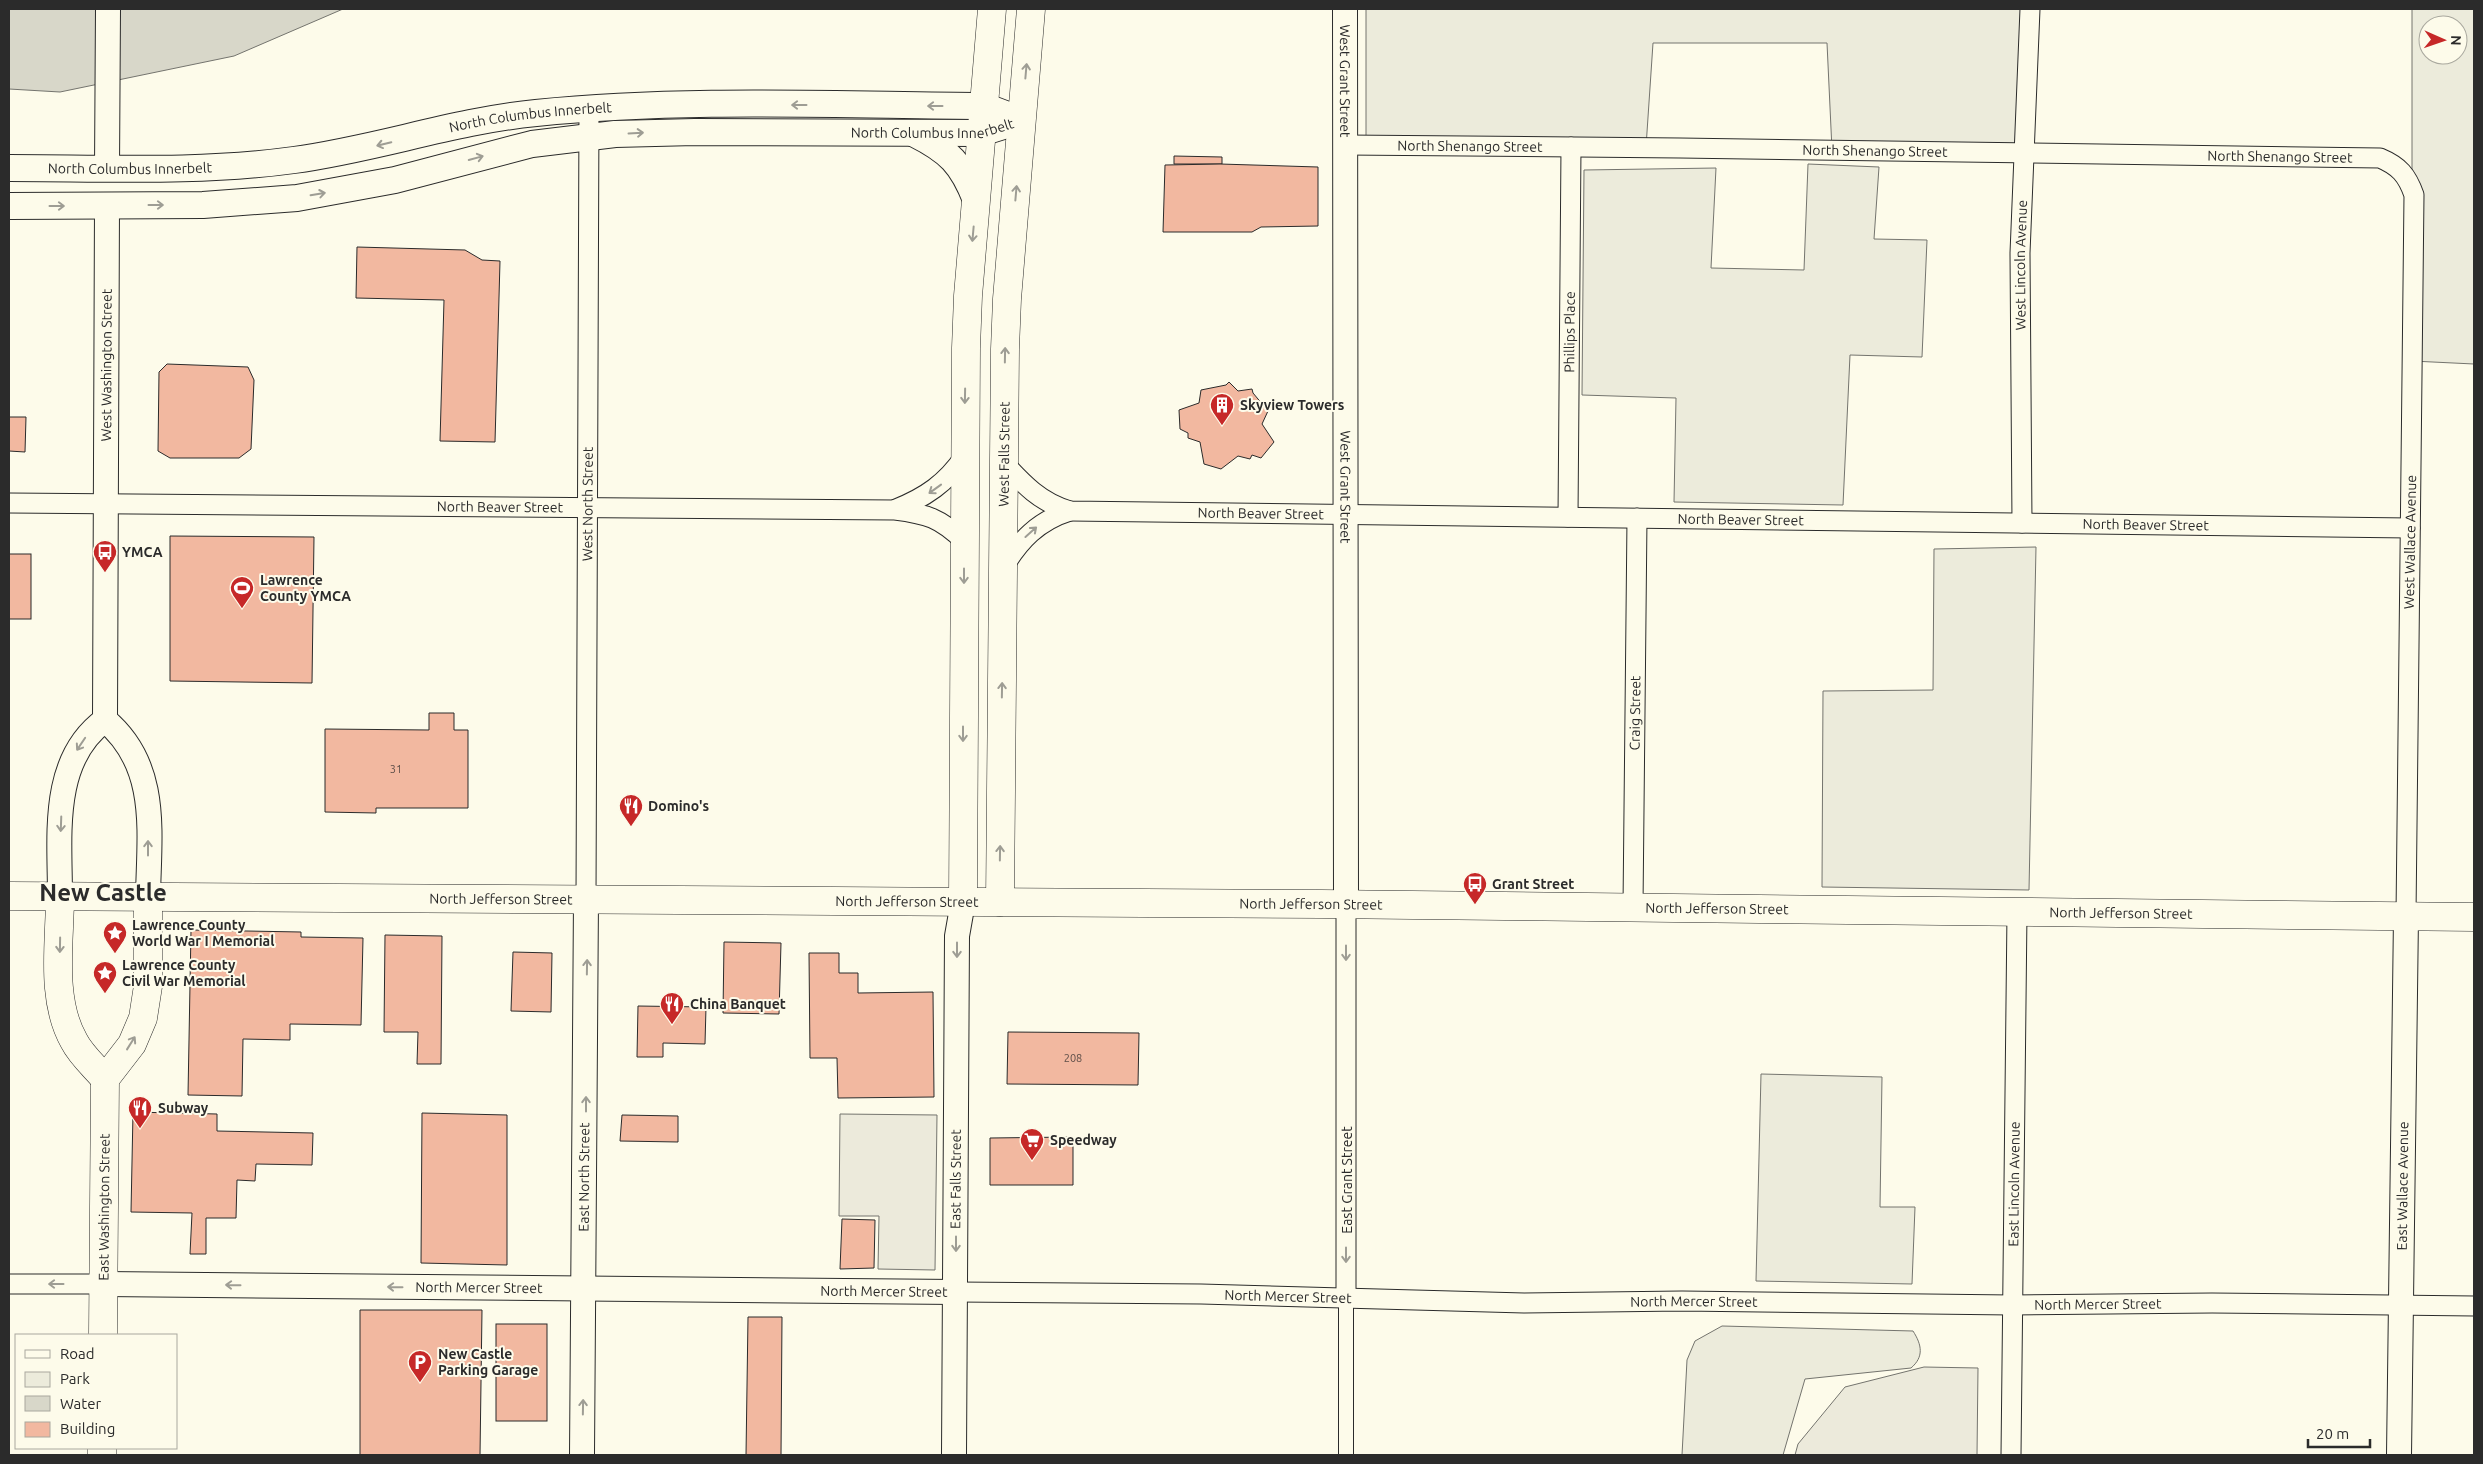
<svg xmlns="http://www.w3.org/2000/svg" width="2483" height="1464" viewBox="0 0 2483 1464" font-family="Ubuntu,sans-serif">
<rect width="100%" height="100%" fill="#fdfbea"/>
<g fill="#ecebdb" stroke="#74746e" fill-rule="evenodd">
<path d="M1366 9H2029L2024 154 1832 150 1827 43H1653L1646 147 1366 146Z"/>
<path d="M2412 9H2474V364L2412 361ZM2428 25H2458V55H2428Z"/>
<path d="M1808 164 1879 167 1874 239 1927 240 1922 357 1850 355 1843 505 1674 502 1676 398 1582 395 1584 170 1716 168 1711 268 1804 270Z"/>
<path d="M2036 547 2029 890 1822 887 1823 691 1933 690 1934 549Z"/>
<path d="M1761 1074 1882 1077 1880 1207H1915L1912 1284 1756 1281Z"/>
<path d="M1722 1326 1913 1331C1922 1345 1924 1357 1911 1368L1805 1379 1783 1455H1682L1687 1360 1695 1341Z"/>
</g>
<g fill="#eceadb" stroke="#74746e">
<path d="M840 1114 937 1115 935 1270 878 1269 879 1216H839Z"/>
<path d="M1924 1367 1978 1368 1977 1455H1795L1798 1444 1845 1387Z"/>
</g>
<path fill="#d8d7c9" stroke="#74746e" d="M9 9H343L234 56 60 92 9 89Z"/>
<g fill="#f2b8a0" stroke="#2b2b2b">
<path d="M1174 156 1222 157V164H1174Z"/>
<path d="M1220 164 1318 167V226L1261 227 1252 232H1163L1165 165Z"/>
<path d="M357 247 465 250 482 260 500 261 495 442 440 441 444 300 356 298Z"/>
<path d="M167 364 248 367 254 380 251 449 239 458H170L158 451 159 372Z"/>
<path d="M1229 382 1238 391 1252 389 1253 393 1268 411 1262 424 1274 442 1261 458 1252 455 1250 459 1238 456 1221 469 1204 464 1200 442 1188 438V433L1180 429 1179 410 1199 403 1201 390 1226 385Z"/>
<path d="M9 417H26L25 452 9 451Z"/>
<path d="M170 536 314 537 312 683 170 681Z"/>
<rect x="9" y="554" width="22" height="65"/>
<path d="M429 713H454V730H468V808H376V813L325 812V729L429 730Z"/>
<path d="M191 930 301 932V937L363 938 361 1025 290 1024V1040L243 1039 242 1096 188 1095Z"/>
<path d="M385 935 442 936 441 1064H417L418 1032H384Z"/>
<path d="M724 942 781 943 779 1014 723 1013Z"/>
<path d="M513 952 552 953 551 1012 511 1011Z"/>
<path d="M809 953H839V973H858V993L933 992 934 1097 838 1098 837 1058H810Z"/>
<path d="M638 1006 706 1007 705 1044 663 1043V1057H637Z"/>
<path d="M1008 1032 1139 1033 1138 1085 1007 1084Z"/>
<path d="M133 1112 217 1114V1131L313 1133 312 1165 256 1164 255 1181 237 1180 236 1218H206V1254H190L192 1213 131 1212Z"/>
<path d="M422 1113 507 1115V1265L421 1263Z"/>
<path d="M622 1115 678 1116V1142L620 1141Z"/>
<path d="M1073 1137V1185H990V1138Z"/>
<path d="M842 1219 875 1220 874 1268 840 1269Z"/>
<path d="M360 1310H482L480 1455H360Z"/>
<path d="M748 1317H782L781 1455H746Z"/>
<rect x="496" y="1324" width="51" height="97"/>
</g>
<g fill="none" stroke-linecap="round" stroke-linejoin="round">
<g stroke="#2b2b2b" stroke-width="16">
<path id="pedestrian" d="M1346 1455V1299"/>
</g>
<g stroke="#2b2b2b" stroke-width="21">
<g id="minor">
<path id="s1" d="M1345 145 1680 148 2380 158C2399 166 2407 175 2414 195L2406 916"/>
<path id="s2" d="M1003 462C1023 484 1041 503 1070 511L2410 528"/>
<path id="s3" d="M9 503 895 510C927 514 940 518 964 541"/>
<path d="M896 509C926 497 946 483 964 457"/>
<path id="s4" d="M1568 517 1571 147"/>
<path id="s5" d="M2022 523 2020 253 2030 9"/>
<path d="M1003 568C1020 540 1038 521 1070 511"/>
<path id="s6" d="M586 899 589 109"/>
<path d="M1346 904V1299"/>
<path id="s7" d="M1633 907 1637 518"/>
<path d="M9 1284H104"/>
<path id="s8" d="M956 1292 1201 1294 1524 1303 1682 1301 2012 1305 2212 1303 2474 1306"/>
<path id="s9" d="M2011 1455 2017 912"/>
</g>
</g>
<g stroke="#2b2b2b" stroke-width="26">
<g id="tertiary">
<path id="s10" d="M1345 9 1346 904"/>
<path d="M107 168 108 9"/>
<path id="s11" d="M105 720 107 205"/>
<path d="M105 720C160 766 149 833 148 897"/>
<path d="M60 896C60 836 50 760 105 720"/>
<path id="s12" d="M104 1284 956 1292"/>
<path id="s13" d="M582 1455 586 899"/>
<path id="s14" d="M954 1455 957 936 963 902"/>
<path id="s15" d="M2399 1455 2406 916"/>
</g>
</g>
<g stroke="#2b2b2b" stroke-width="28">
<g id="secondary">
<path d="M915 134C949 151 962 164 976 200"/>
<path id="s16" d="M9 168C103 168 200 173 294 160 376 149 454 121 536 113 684 98 835 105 984 106L1005 114"/>
<path id="s17" d="M9 206 203 205 297 198 395 180 532 144 615 134 695 132 981 133 1022 120"/>
</g>
</g>
<g stroke="#2b2b2b" stroke-width="29">
<g id="primary">
<path id="s18" d="M9 896 1322 904 2474 917"/>
<path d="M60 896C60 942 50 999 74 1041 81 1055 95 1067 105 1079"/>
<path d="M963 902 966 348 968 296 992 9"/>
<path id="s19" d="M1000 902 1005 349 1007 299 1031 9"/>
<path id="s20" d="M103 1335 105 1079 132 1044 143 1018 148 986V897"/>
<path d="M102 1455V1448"/>
</g>
</g>
<use href="#pedestrian" stroke="#fdfbea" stroke-width="14"/>
<use href="#minor" stroke="#fdfbea" stroke-width="19"/>
<use href="#tertiary" stroke="#fdfbea" stroke-width="24"/>
<use href="#secondary" stroke="#fdfbea" stroke-width="26"/>
<use href="#primary" stroke="#fdfbea" stroke-width="28"/>
</g>
<defs><path id="oneway-shaft" d="M-6 0H5M1.5-3L5.5 0L1.5 3" fill="none" stroke-width="1.6" stroke-linecap="round" stroke-linejoin="round" transform="scale(1.25)"/></defs>
<g stroke="#9e9d94">
<use href="#oneway-shaft" transform="translate(1026 71) rotate(-85)"/>
<use href="#oneway-shaft" transform="translate(799 105) rotate(-180)"/>
<use href="#oneway-shaft" transform="translate(935 106) rotate(-180)"/>
<use href="#oneway-shaft" transform="translate(636 133) rotate(-3)"/>
<use href="#oneway-shaft" transform="translate(384 144) rotate(167)"/>
<use href="#oneway-shaft" transform="translate(476 158) rotate(-15)"/>
<use href="#oneway-shaft" transform="translate(1016 193) rotate(-85)"/>
<use href="#oneway-shaft" transform="translate(318 194) rotate(-9)"/>
<use href="#oneway-shaft" transform="translate(156 205)"/>
<use href="#oneway-shaft" transform="translate(57 206)"/>
<use href="#oneway-shaft" transform="translate(973 234) rotate(95)"/>
<use href="#oneway-shaft" transform="translate(1005 355) rotate(-89)"/>
<use href="#oneway-shaft" transform="translate(965 396) rotate(91)"/>
<use href="#oneway-shaft" transform="translate(935 489) rotate(144)"/>
<use href="#oneway-shaft" transform="translate(1031 532) rotate(-42)"/>
<use href="#oneway-shaft" transform="translate(964 576) rotate(90)"/>
<use href="#oneway-shaft" transform="translate(1002 690) rotate(-89)"/>
<use href="#oneway-shaft" transform="translate(963 734) rotate(90)"/>
<use href="#oneway-shaft" transform="translate(81 744) rotate(124)"/>
<use href="#oneway-shaft" transform="translate(61 824) rotate(92)"/>
<use href="#oneway-shaft" transform="translate(148 848) rotate(-90)"/>
<use href="#oneway-shaft" transform="translate(1000 853) rotate(-89)"/>
<use href="#oneway-shaft" transform="translate(60 945) rotate(91)"/>
<use href="#oneway-shaft" transform="translate(957 950) rotate(90)"/>
<use href="#oneway-shaft" transform="translate(1346 953) rotate(90)"/>
<use href="#oneway-shaft" transform="translate(587 967) rotate(-89)"/>
<use href="#oneway-shaft" transform="translate(131 1043) rotate(-58)"/>
<use href="#oneway-shaft" transform="translate(586 1104) rotate(-90)"/>
<use href="#oneway-shaft" transform="translate(956 1244) rotate(90)"/>
<use href="#oneway-shaft" transform="translate(1346 1255) rotate(90)"/>
<use href="#oneway-shaft" transform="translate(56 1284) rotate(180)"/>
<use href="#oneway-shaft" transform="translate(233 1285) rotate(-179)"/>
<use href="#oneway-shaft" transform="translate(395 1287) rotate(-179)"/>
<use href="#oneway-shaft" transform="translate(583 1407) rotate(-89)"/>
</g>
<defs>
<g id="building-pin" transform="scale(1.25)"><path d="M0 17L-7.5 6A9.5 9.5 0 1 1 7.5 6Z" fill="#c62828" stroke="#fdfbea"/><path d="M-4-6H4V6H1V3H-1V6H-4ZM-2.5-4.3h1.7v1.8h-1.7ZM.8-4.3h1.7v1.8H.8ZM-2.5-1h1.7V.8h-1.7ZM.8-1h1.7V.8H.8Z" fill="#fff"/></g>
<g id="bus-pin" transform="scale(1.25)"><path d="M0 17L-7.5 6A9.5 9.5 0 1 1 7.5 6Z" fill="#c62828" stroke="#fdfbea"/><path d="M-5-6H5V4H4V6H2V4H-2V6H-4V4H-5ZM-3.5-4V0h7V-4ZM-3.5 1.2v1.5H-2V1.2ZM2 1.2v1.5H3.5V1.2Z" fill="#fff"/></g>
<g id="stadium-pin" transform="scale(1.25)"><path d="M0 17L-7.5 6A9.5 9.5 0 1 1 7.5 6Z" fill="#c62828" stroke="#fdfbea"/><path d="M0-5a6.5 5 0 1 0 0 10a6.5 5 0 1 0 0-10ZM-3.5-1.8h7v3.6h-7Z" fill="#fff"/></g>
<g id="restaurant-pin" transform="scale(1.25)"><path d="M0 17L-7.5 6A9.5 9.5 0 1 1 7.5 6Z" fill="#c62828" stroke="#fdfbea"/><path d="M-5-6h1v4h1v-4h1v4h1v-4h1v5L-1.5 .5V6h-2V.5L-5-1ZM5-6V6H3V1.5H1.5Q1.5-4 5-6Z" fill="#fff"/></g>
<g id="sight-pin" transform="scale(1.25)"><path d="M0 17L-7.5 6A9.5 9.5 0 1 1 7.5 6Z" fill="#c62828" stroke="#fdfbea"/><path d="M0-6L1.8-2.2L6-1.7L2.9 1.2L3.7 5.4L0 3.3L-3.7 5.4L-2.9 1.2L-6-1.7L-1.8-2.2Z" fill="#fff"/></g>
<g id="supermarket-pin" transform="scale(1.25)"><path d="M0 17L-7.5 6A9.5 9.5 0 1 1 7.5 6Z" fill="#c62828" stroke="#fdfbea"/><path d="M-6-5.5h2.5l.6 2H6L4.5 2H-2.5L-4.4-4H-6ZM-1.5 3.2a1.3 1.3 0 1 0 .1 0ZM3 3.2a1.3 1.3 0 1 0 .1 0Z" fill="#fff"/></g>
<g id="parking-pin" transform="scale(1.25)"><path d="M0 17L-7.5 6A9.5 9.5 0 1 1 7.5 6Z" fill="#c62828" stroke="#fdfbea"/><path d="M-3.5-5.5H1a3.5 3.5 0 0 1 0 7H-1V5.5H-3.5ZM-1-3.4V-.6H.8a1.4 1.4 0 0 0 0-2.8Z" fill="#fff"/></g>
</defs>
<g fill-rule="evenodd">
<use href="#building-pin" x="1222" y="405"/>
<use href="#bus-pin" x="105" y="552"/>
<use href="#stadium-pin" x="242" y="588"/>
<use href="#restaurant-pin" x="631" y="806"/>
<use href="#bus-pin" x="1475" y="884"/>
<use href="#sight-pin" x="115" y="933"/>
<use href="#sight-pin" x="105" y="973"/>
<use href="#restaurant-pin" x="672" y="1004"/>
<use href="#restaurant-pin" x="140" y="1108"/>
<use href="#supermarket-pin" x="1032" y="1140"/>
<use href="#parking-pin" x="420" y="1362"/>
</g>
<g text-anchor="middle" stroke-width="4" stroke-linejoin="round" paint-order="stroke">
<g font-size="11" fill="#5d4e48">
<text x="396" y="773">31</text>
<text x="1073" y="1062">208</text>
</g>
<g font-size="14" fill="#2b2b2b" stroke="#fdfbea">
<text dy="5" stroke="none"><textPath href="#s10" startOffset="72">West Grant Street</textPath></text>
<text dy="5" stroke="none"><textPath href="#s16" startOffset="526">North Columbus Innerbelt</textPath></text>
<text dy="5" stroke="none"><textPath href="#s17" startOffset="931">North Columbus Innerbelt</textPath></text>
<text dy="5" stroke="none"><textPath href="#s1" startOffset="125">North Shenango Street</textPath></text>
<text dy="5" stroke="none"><textPath href="#s1" startOffset="530">North Shenango Street</textPath></text>
<text dy="5" stroke="none"><textPath href="#s1" startOffset="935">North Shenango Street</textPath></text>
<text dy="5" stroke="none"><textPath href="#s16" startOffset="121">North Columbus Innerbelt</textPath></text>
<text dy="5" stroke="none"><textPath href="#s5" startOffset="258">West Lincoln Avenue</textPath></text>
<text dy="5" stroke="none"><textPath href="#s4" startOffset="185">Phillips Place</textPath></text>
<text dy="5" stroke="none"><textPath href="#s11" startOffset="355">West Washington Street</textPath></text>
<text dy="5" stroke="none"><textPath href="#s19" startOffset="448">West Falls Street</textPath></text>
<text dy="5" stroke="none"><textPath href="#s10" startOffset="478">West Grant Street</textPath></text>
<text dy="5" stroke="none"><textPath href="#s6" startOffset="395">West North Street</textPath></text>
<text dy="5" stroke="none"><textPath href="#s3" startOffset="491">North Beaver Street</textPath></text>
<text dy="5" stroke="none"><textPath href="#s2" startOffset="275">North Beaver Street</textPath></text>
<text dy="5" stroke="none"><textPath href="#s2" startOffset="755">North Beaver Street</textPath></text>
<text dy="5" stroke="none"><textPath href="#s2" startOffset="1160">North Beaver Street</textPath></text>
<text transform="translate(2410 542) rotate(-89)" y="5">West Wallace Avenue</text>
<text dy="5" stroke="none"><textPath href="#s7" startOffset="194">Craig Street</textPath></text>
<text dy="5" stroke="none"><textPath href="#s18" startOffset="492">North Jefferson Street</textPath></text>
<text dy="5" stroke="none"><textPath href="#s18" startOffset="898">North Jefferson Street</textPath></text>
<text dy="5" stroke="none"><textPath href="#s18" startOffset="1302">North Jefferson Street</textPath></text>
<text dy="5" stroke="none"><textPath href="#s18" startOffset="1708">North Jefferson Street</textPath></text>
<text dy="5" stroke="none"><textPath href="#s18" startOffset="2112">North Jefferson Street</textPath></text>
<text dy="5" stroke="none"><textPath href="#s13" startOffset="278">East North Street</textPath></text>
<text dy="5" stroke="none"><textPath href="#s14" startOffset="276">East Falls Street</textPath></text>
<text transform="translate(1347 1180) rotate(-90)" y="5">East Grant Street</text>
<text dy="5" stroke="none"><textPath href="#s9" startOffset="271">East Lincoln Avenue</textPath></text>
<text dy="5" stroke="none"><textPath href="#s15" startOffset="269">East Wallace Avenue</textPath></text>
<text dy="5" stroke="none"><textPath href="#s20" startOffset="128">East Washington Street</textPath></text>
<text dy="5" stroke="none"><textPath href="#s12" startOffset="375">North Mercer Street</textPath></text>
<text dy="5" stroke="none"><textPath href="#s12" startOffset="780">North Mercer Street</textPath></text>
<text dy="5" stroke="none"><textPath href="#s8" startOffset="332">North Mercer Street</textPath></text>
<text dy="5" stroke="none"><textPath href="#s8" startOffset="738">North Mercer Street</textPath></text>
<text dy="5" stroke="none"><textPath href="#s8" startOffset="1142">North Mercer Street</textPath></text>
</g>
<g font-size="14" font-weight="bold" fill="#2b2b2b" stroke="#fdfbea" text-anchor="start">
<text x="1240" y="410">Skyview Towers</text>
<text x="122" y="557">YMCA</text>
<text x="260" y="585">Lawrence<tspan x="260" dy="16">County YMCA</tspan></text>
<text x="648" y="811">Domino's</text>
<text x="1492" y="889">Grant Street</text>
<text x="132" y="930">Lawrence County<tspan x="132" dy="16">World War I Memorial</tspan></text>
<text x="122" y="970">Lawrence County<tspan x="122" dy="16">Civil War Memorial</tspan></text>
<text x="690" y="1009">China Banquet</text>
<text x="158" y="1113">Subway</text>
<text x="1050" y="1145">Speedway</text>
<text x="438" y="1359">New Castle<tspan x="438" dy="16">Parking Garage</tspan></text>
</g>
<g font-size="24" font-weight="bold" fill="#2b2b2b" stroke="#fdfbea">
<text x="103" y="901">New Castle</text>
</g>
</g>
<rect width="2483" height="1464" fill="none" stroke="#2b2b2b" stroke-width="20"/>
<rect x="15" y="1334" width="162" height="115" fill="#fdfbea" stroke="#a9a89e"/>
<rect x="25" y="1350" width="25" height="8" fill="#fdfbea" stroke="#a9a89e"/>
<text x="60" y="1359" font-size="15" fill="#2b2b2b">Road</text>
<rect x="25" y="1372" width="25" height="15" fill="#ecebdb" stroke="#a9a89e"/>
<text x="60" y="1384" font-size="15" fill="#2b2b2b">Park</text>
<rect x="25" y="1396" width="25" height="15" fill="#d8d7c9" stroke="#a9a89e"/>
<text x="60" y="1409" font-size="15" fill="#2b2b2b">Water</text>
<rect x="25" y="1422" width="25" height="15" fill="#f2b8a0" stroke="#a9a89e"/>
<text x="60" y="1434" font-size="15" fill="#2b2b2b">Building</text>
<g transform="translate(2443 40) rotate(92)"><circle r="24" fill="#fdfbea" stroke="#a9a89e"/>
<path d="M0-4L9 19L0 12L-9 19Z" fill="#c62828"/>
<text y="-8" font-size="14" font-weight="bold" text-anchor="middle" fill="#2b2b2b">N</text>
</g>
<path d="M2308 1439v8h62v-8" fill="none" stroke="#2b2b2b" stroke-width="2.5"/>
<text x="2316" y="1439" font-size="15" fill="#2b2b2b" stroke="#fdfbea" stroke-width="4" paint-order="stroke">20 m</text>
</svg>
